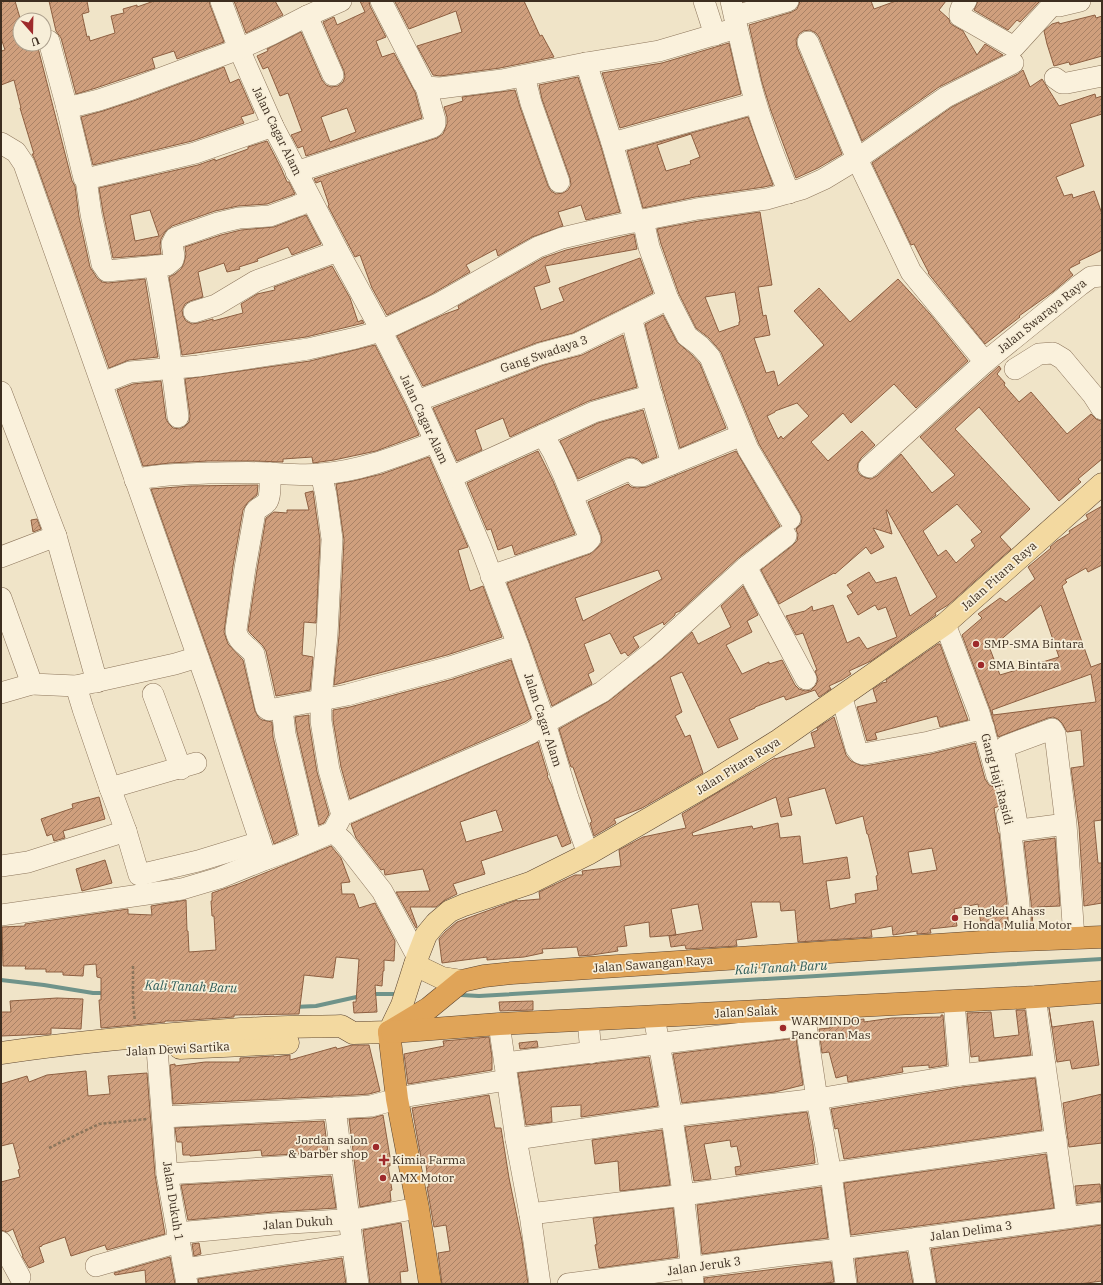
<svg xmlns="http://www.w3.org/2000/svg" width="1103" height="1285" viewBox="0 0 1103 1285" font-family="'IBM Plex Serif',serif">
<defs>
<pattern id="building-hatch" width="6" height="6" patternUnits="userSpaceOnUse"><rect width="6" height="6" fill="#cf9f7d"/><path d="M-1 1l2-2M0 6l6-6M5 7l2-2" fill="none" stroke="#a98266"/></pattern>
</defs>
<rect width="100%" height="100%" fill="#f0e4c8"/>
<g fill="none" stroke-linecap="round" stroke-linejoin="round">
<g stroke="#6f938a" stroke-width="4">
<path d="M1 980 44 985 93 993H106"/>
<path d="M371 994H398"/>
<path d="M461 995 479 996 1102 959"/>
<path d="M294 1007 316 1006 361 996"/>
</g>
</g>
<g fill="url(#building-hatch)" stroke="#8d5f41" fill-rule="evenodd">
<path d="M1 1H15L20 18V44H37L72 181 75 186 79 217 90 267 97 278 102 282 108 283 145 279 158 357 129 360 109 368 35 160 32 154H34L20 108H21L14 80 1 85V51L5 50 1 38Z"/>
<path d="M49 1H87L89 12 82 14 87 37 89 36 90 41 115 33 111 16 124 13 123 9 137 5V7L154 1H209L210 5 224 42 177 59 174 51 152 58 155 68 96 88 76 94 61 38 56 31Z"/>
<path d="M234 1H275L283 15 246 33Z"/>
<path d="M360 1H369L370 6 386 37 376 41 382 57 394 53 415 92 422 118 306 156 303 146 298 148 291 135 302 131 288 93 280 96 268 67 263 69 257 56 268 51 267 49 301 32 322 80 326 85 331 87 338 86 343 82 345 77 344 71 323 22 334 17 337 25 365 12ZM347 108 356 132 330 142 321 117Z"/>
<path d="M398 1H524L540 36 542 35 554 57 500 68 440 76 433 75 417 46 462 32 456 11 409 29 395 2Z"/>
<path d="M800 1H871L874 9 896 1H946L939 10 949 19 950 23 954 26 963 31 977 55 985 44 1003 55 939 87 862 141 819 37 816 33 810 30 803 31 799 34 796 40 797 47 842 154 818 168 796 178 771 111 762 82 749 25 792 12 797 9 799 4Z"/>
<path d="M978 1H1040L1020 22 1017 20 1008 30 974 10Z"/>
<path d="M1095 15 1096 18 1102 16V56L1070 65 1069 62 1054 66 1047 44 1044 31 1052 24 1059 22V24Z"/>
<path d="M729 43 741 94 620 128 602 73 662 63Z"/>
<path d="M224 67 230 83 239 79 254 113 241 117 244 123 192 141 93 165 81 117 103 111 136 100Z"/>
<path d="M1023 70 1030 87 1042 79 1059 106 1095 94 1096 98 1102 96V114L1070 124 1084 166 1056 177 1064 196 1072 194 1073 198 1094 191 1102 214V250L1079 261 1080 263 1070 268 1069 270 1073 275 1054 291 1019 316 1020 317 985 344 928 273H929L914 244 911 245 872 163 952 107 1018 74Z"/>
<path d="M578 77 601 147 620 212 586 220 581 205 558 212 563 226 532 237 498 256 496 249 466 265 470 272 430 295 387 315 372 288 360 255 355 257 328 206 329 205 321 181 316 183 314 179 437 138 443 134 447 124V117L444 107 463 101 462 97 515 90 520 107 548 186 551 191 556 194 563 193 568 190 571 185 570 178 542 99 539 85Z"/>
<path d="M748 117 773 185 764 187 695 197 643 208 627 151ZM691 134 700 157 690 161 691 164 666 171 657 145Z"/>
<path d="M267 141 281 168 287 182H289L295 194 267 204 238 206 215 211 172 226 165 232 161 239 160 246 161 254 113 258 103 212 99 188 198 165 215 159V161L248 149V147ZM150 210 159 236 135 241 130 215Z"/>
<path d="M760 212 772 285 758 287 763 316 766 315 770 335 754 338 766 373 774 371 778 386 824 345 794 311 819 288 850 322 898 279 930 314 968 361 916 408 894 384 851 423 843 413 811 442 828 461 862 431 875 445 861 458 858 463 857 470 860 475 866 478 871 479 877 476 901 454 932 493 955 475 920 437 999 366 1001 369 997 374 1005 383 1004 385 1019 402 1031 392 1067 434 1091 414 1096 419 1101 421 1102 422V459L1078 479 1081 482 1059 501 979 407 955 429 1030 509 1000 537 1011 549 948 605 935 613 936 615 871 661 849 671 851 674 842 680 829 686 831 689 819 697 815 690 786 700 784 696 755 707V708L729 719 738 739 718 748 682 672 670 677 682 712 675 716 685 737 690 735 703 773 642 808 614 819 616 823 594 836 590 823 592 822 573 767H571L569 761 559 729 609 701 663 658 692 632 698 644 731 627 721 606 743 586 758 615 747 621 752 632 726 645 742 674 769 662V664L782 660 795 685 799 689 805 691 811 690 816 685 818 679 815 671 817 670 803 633 796 635 786 616 805 611 812 606 813 611 833 605 847 643 859 637 867 649 897 637 886 607 878 610 875 605 858 615 847 596 853 593 847 585 869 572 876 583 896 577 910 616 937 597 887 510H886L892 534 873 528 884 547 871 554 866 547 835 574 834 573 779 604 761 570 793 545 797 541 798 535 796 529 801 524 802 518 800 513 759 444 721 352 709 338 696 328 679 294 661 244 657 229 699 221ZM735 292 740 321 739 322V325L719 332 705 297ZM797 403 809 416 783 439 781 436 778 439 767 416 775 412V411ZM957 504 982 532 971 540 975 546 956 563 946 550 938 556 923 531Z"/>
<path d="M306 215 321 244 292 255 288 247 257 259 258 261 239 267 240 269 227 272 224 263 198 272 203 297 190 301 185 304 182 310 183 316 186 321 192 324 198 323 213 319V321L243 313 241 304 257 294 275 290 274 287 332 266 350 298 358 322 362 320 364 323 306 337 182 355 169 277 175 274 181 269 184 263 186 254 185 247 221 235 241 230 274 227Z"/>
<path d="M634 234 637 249 545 266 550 282 534 287 541 310 564 301 559 288 640 258 653 293 573 333 536 343 423 386 397 336 445 314 459 309 458 306 543 258 566 250Z"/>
<path d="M663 315 677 342 692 355 700 364 726 428 680 448 662 387 645 324Z"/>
<path d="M623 335 637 387 589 401 510 437 503 418 475 430 482 450 457 461 433 408 544 365 582 355Z"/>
<path d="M375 345 406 406 419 435 376 451 334 460 313 463 312 457 283 459V462L254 461H208L170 463 143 466 117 390 133 384 161 381 166 419 169 424 173 428 180 429 185 426 189 422 190 416 185 379 310 361Z"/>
<path d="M643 410 657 457 642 463 638 459 632 457 626 458 578 479 560 441 598 423Z"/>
<path d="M538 451 553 481 575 534 515 555 512 545 498 550 491 529 487 530 467 483Z"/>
<path d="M736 451 780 526 738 558 680 611 675 613V615L664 625 663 622 633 637 639 647 628 656 625 652 621 654 610 633 584 644 594 671 588 674 592 684 552 706 529 641 507 583 590 554 598 547 602 542 601 535 588 502 628 484 631 487 637 488 647 487ZM658 570 662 579 583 621 575 598Z"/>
<path d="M429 457 468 547 458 550 470 591 483 586 502 637 447 655 334 685 339 636 344 540 336 484 353 481 382 474Z"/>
<path d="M258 485 257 495 248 502 243 510 233 566 224 632 228 644 243 660 255 711 259 718 262 720 272 722 273 737 297 834 274 844 223 693 151 489 190 486Z"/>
<path d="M313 491 320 540 316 623 304 622 302 655 313 657 310 690 276 696 266 651 263 646 250 633 248 630 257 570 266 518 274 512 287 513V510H309L305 493Z"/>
<path d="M1102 506V565L1088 572 1086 568 1065 580 1067 582 1062 586 1091 667 1102 663V820L1094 821 1098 863H1102V903L1084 906 1079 827 1071 768 1084 766 1081 730 1067 732 1062 723 1058 719 1053 717 1048 718 998 737 990 709 962 635 982 618 978 614 1000 598 1006 602 1035 579 1028 567 1051 548 1050 547 1057 541 1070 533 1069 531 1088 519 1086 515 1088 514ZM1041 605 1059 657 1000 675 990 649ZM1091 674 1096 702 993 715 992 710Z"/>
<path d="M37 519 41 529 33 532 31 520Z"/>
<path d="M938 644H940L968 720 940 727 937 716 875 733 877 739 867 741 857 707 877 702 873 689 882 683 887 682 886 680Z"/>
<path d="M511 660 531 718 525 722 350 799 341 767 333 720V710L350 707 453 679Z"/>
<path d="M309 715V723L317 772 329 814 324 823 319 825 297 732 295 717Z"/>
<path d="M834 717 846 755 851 761 860 765 865 766 931 754 975 743 985 779 989 785 996 788 1000 806 994 808 998 833H999L1007 904 1008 928 983 929 982 924H981L978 904 954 909 957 926 930 929 931 933 917 934V931L893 935 892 926 871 930 872 937 798 942 795 910 781 911 780 902H751L757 937 736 940 737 946 686 949 685 945 671 947 669 936 703 930 698 904 671 909 676 935 650 937 649 922 624 926 627 946 617 947 618 951 592 955 579 956 577 947 542 949 543 953 524 957 487 960V957L442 963 439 939 445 932 457 922 517 900V901L540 899 539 892 575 875H583L582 871 621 866 619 850 643 837 686 828 682 814 775 758V759L815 747 811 733 818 730 817 728ZM825 788 836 824 863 816 867 834H868L878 875 876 876 878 890 855 894 856 903 830 909 826 881 850 878 847 857 803 864 800 836 780 838 778 823 753 829 752 826 693 836 692 833 776 797 781 817 792 815 788 798ZM932 848 937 870 912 874 908 852Z"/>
<path d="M538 742 548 775 547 776 552 786 571 843 562 847 557 835 481 861 485 874 453 884 457 894 445 900 436 907H410L417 926 416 928 396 892 430 891 423 869 385 875 384 869 381 870 356 838 351 824ZM496 810 503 831 466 842 460 822Z"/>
<path d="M99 797 105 819 63 831 65 838 54 841 52 834 47 836 41 819 73 808 72 804Z"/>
<path d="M1055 838 1060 906 1037 907V911L1033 912 1032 925 1031 902 1024 842Z"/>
<path d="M331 846 341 858 350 882 341 883 342 894H354L359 908 375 903 395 941 394 961 384 960V971H383L382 986 375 985 377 1012 354 1013 353 1002H356L359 959 336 957 333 978 304 975 299 1014 234 1015V1017L176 1021H165V1022L101 1028 99 1000H101V978L97 977 96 964 84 965 83 976 63 975V972H46V969H25L26 966H3L2 927 25 926V924L128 909V914L152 915 151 906 186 900 187 931H188L189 952 216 950 214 916H212L211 901H212V893L238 884Z"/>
<path d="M105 860 112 883 82 891 76 869Z"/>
<path d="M57 998 83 999 81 1029 51 1028V1034L1 1036V1012H11L10 1001Z"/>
<path d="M533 1001V1010L500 1011 499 1002Z"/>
<path d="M1049 1008 1052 1027 1093 1021 1099 1065 1072 1069 1070 1060 1057 1062Z"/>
<path d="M1016 1010H1025L1031 1055 979 1061V1056L971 1057 967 1013 991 1012 994 1038 1019 1035Z"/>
<path d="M941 1015H943L947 1065 929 1068V1065L902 1067 903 1072 848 1082 847 1075 836 1078 829 1052 822 1053 819 1029 830 1028 829 1023 864 1019V1022L892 1018 941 1017Z"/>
<path d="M489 1037 492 1057V1070L408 1084 404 1054 444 1046 443 1041Z"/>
<path d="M796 1038 803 1085 775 1092 682 1103 673 1054Z"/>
<path d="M537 1041 538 1047 520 1049 519 1043Z"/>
<path d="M352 1045H369L380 1091 369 1094 355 1095 173 1104 170 1065 175 1064V1066L205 1062H240V1058L274 1056V1057L290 1055V1060L336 1047 337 1049Z"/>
<path d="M649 1057 658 1106 581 1117V1105L551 1107 552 1122 526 1125 518 1073Z"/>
<path d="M86 1071 88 1096 110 1094 108 1076 147 1073 155 1175 165 1234 107 1250 105 1245 71 1256 65 1237 42 1245V1246L39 1247 44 1262 29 1268 22 1256H23L13 1229 7 1232 1 1230V1182L20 1177 18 1170 20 1169 13 1143 1 1146V1084L27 1076 29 1082 47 1075Z"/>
<path d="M1035 1078 1042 1130 844 1159 838 1128 835 1129 831 1109 962 1087Z"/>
<path d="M1102 1094V1143L1069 1147 1063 1103Z"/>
<path d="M489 1095 495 1128H501L509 1178 522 1241 528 1284H442L438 1253 450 1251 446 1225 434 1227 427 1187H429L425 1158H421L412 1108Z"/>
<path d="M807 1112 813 1145 815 1163 736 1175 735 1167 741 1166 737 1146 731 1147 730 1140 704 1144 711 1179 694 1181 685 1127Z"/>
<path d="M383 1115 390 1157V1166H388L392 1190 390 1191 391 1201 360 1207 349 1119 372 1118Z"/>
<path d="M324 1121 328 1152 262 1156 261 1150 190 1156V1155H183L182 1142H177L175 1128Z"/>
<path d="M662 1130 670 1185 620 1191 618 1161 595 1164 592 1140Z"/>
<path d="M1046 1154 1054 1208 851 1235 844 1183Z"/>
<path d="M331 1176 336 1208 273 1212 188 1220 181 1185Z"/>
<path d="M1100 1184 1102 1201 1077 1204 1075 1186Z"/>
<path d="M821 1187 828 1238 702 1254 697 1205Z"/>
<path d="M673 1208 678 1257 599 1268 595 1245 597 1244 593 1218Z"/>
<path d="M401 1223 408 1271 400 1272 401 1284H370L363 1230Z"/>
<path d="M1102 1225V1281L1079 1284H937L931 1249Z"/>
<path d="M199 1243 201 1254 194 1256 192 1244Z"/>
<path d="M907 1252 913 1284H858L855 1259Z"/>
<path d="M170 1257 175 1284H146L145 1270 115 1275 114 1273Z"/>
<path d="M342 1258 346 1284H199L198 1279Z"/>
<path d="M831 1262 834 1282 820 1284H705L704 1278Z"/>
</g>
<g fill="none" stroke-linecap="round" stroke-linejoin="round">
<g stroke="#8d765c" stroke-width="22">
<g id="minor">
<path d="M221 1 239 49 273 126 338 251 374 317 417 401 451 477 480 545 518 645 545 723 568 798 588 854"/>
<path d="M381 1 423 83 426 87 440 88 502 80 586 63 659 51 737 28 731 1"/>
<path d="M704 1 715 35"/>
<path d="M966 1C962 6 959 10 960 16L1014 47 1054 3"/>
<path d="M1053 1 1055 5 1059 6 1080 1"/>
<path d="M307 16 333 75"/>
<path d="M735 16 788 1"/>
<path d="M737 28C744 53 748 79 756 103 765 134 777 164 789 193"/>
<path d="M49 41 67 108 82 170 84 178 86 179 195 153 273 126"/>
<path d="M808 42 857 159 911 272 985 362 869 467"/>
<path d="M586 63 612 143 635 222"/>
<path d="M524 76 531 103 559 182"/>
<path d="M1055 78 1062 83H1067L1102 76"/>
<path d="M67 108 99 100 132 89 239 49 272 34 307 16 341 1"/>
<path d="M1 143 16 152 24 164 212 697 266 859 291 850 333 832 343 841 382 891 417 956"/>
<path d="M612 143 755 103"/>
<path d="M296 172 433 127 435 124V120L426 87"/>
<path d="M86 179 91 214 102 264 107 271 167 265 173 260 174 256 172 244 175 238 218 223 239 218 270 216 297 206 311 200"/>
<path d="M643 220 649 247 668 299 687 336 700 346 710 357 748 449 790 519"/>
<path d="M155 266C165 316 172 366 178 417"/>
<path d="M194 312 216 305 256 281 338 251"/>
<path d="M631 317 650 390 672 464"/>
<path d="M985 362 1080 285 1091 277 1101 276H1102"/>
<path d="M1015 369 1039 354 1053 353 1063 359 1093 395 1102 409"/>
<path d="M102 383 130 372 198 366 308 349 356 338 381 331 438 304 538 247 562 238 613 226 697 209 767 199 802 189 824 179 857 159 946 97 1013 63"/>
<path d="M1 392 56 536 97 682"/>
<path d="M417 401 540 354 577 344 668 299"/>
<path d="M270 473C270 479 271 498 267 502 263 507 258 507 255 512L245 568 236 630C237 642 247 645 254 654L265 704 266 708 269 710 347 695 450 667 518 645"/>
<path d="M321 474 326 495 332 539 327 635 321 700V721L329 770 342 815"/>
<path d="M451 477 594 412 652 395"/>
<path d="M135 480C158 474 184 474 208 473 228 473 249 472 269 473 286 474 304 476 321 474 361 471 398 456 435 442"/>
<path d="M573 495 631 469 634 471 637 476H642L742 435"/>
<path d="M1 557 56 536"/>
<path d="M746 567 806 679"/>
<path d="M491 576 586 543 590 539 564 476 553 452 543 435"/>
<path d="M1 598 32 684 76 686 175 664 198 657"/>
<path d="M945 624 979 713 997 776"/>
<path d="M76 686 83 709 110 788 196 763"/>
<path d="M1 693 32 684"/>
<path d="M153 694 181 769"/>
<path d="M842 698 856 748 860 753 863 754 929 742 984 728"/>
<path d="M282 708 285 734 311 841"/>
<path d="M110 788 126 831 139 875 198 861 260 842"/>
<path d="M1007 816 1010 825 1019 903 1020 940"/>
<path d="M1066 824 1020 830 1018 829 1004 751V748L1006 746 1052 729 1055 734 1066 824 1074 938"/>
<path d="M333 832 342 815 531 733 545 723 602 692 656 649 746 567 786 536"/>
<path d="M1 866 28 862 126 831"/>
<path d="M1 915 182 889 219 878 266 859"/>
<path d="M1035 997 1067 1217"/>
<path d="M954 1001 960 1075"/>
<path d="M804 1012 817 1099 831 1174 846 1284"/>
<path d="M654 1017C671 1105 685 1194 693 1284"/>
<path d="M588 1020 591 1053"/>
<path d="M499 1024 516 1139 530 1214 540 1284"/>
<path d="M157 1049 167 1174 187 1284"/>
<path d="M505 1063 806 1025"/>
<path d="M335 1108 349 1219 358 1284"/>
<path d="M163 1117 356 1107 371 1106 408 1096 507 1080"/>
<path d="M516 1139 673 1116 817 1099 960 1075 1045 1065"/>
<path d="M167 1174 342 1163"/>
<path d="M530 1214 684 1195 1056 1140"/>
<path d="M177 1233 274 1224 358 1219 418 1208"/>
<path d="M917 1238 925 1284"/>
<path d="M1 1242 20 1277"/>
<path d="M96 1266 179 1242"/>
<path d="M185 1269 352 1244"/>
<path d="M568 1284 784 1255 841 1249 1102 1213"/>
</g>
</g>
<g stroke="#5b4430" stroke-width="23">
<g id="major">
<path d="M415 965 442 978 462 981"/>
<path d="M180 1048 288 1043"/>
<path d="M1 1053C76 1042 152 1035 228 1030 265 1027 303 1027 341 1026L353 1033 389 1032 402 1005 417 958 426 935 436 923 450 911 464 905 530 883 588 854 712 782 779 740 945 624 1102 484"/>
</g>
</g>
<g stroke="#5b4430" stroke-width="23">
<g id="highway">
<path d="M389 1032 429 1008 462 981 484 976 512 973 997 941 1102 937"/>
<path d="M389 1032 397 1099 418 1208 430 1284"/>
<path d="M392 1032 499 1024 1035 997 1102 992"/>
</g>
</g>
<g stroke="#8d765c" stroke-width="2.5" stroke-dasharray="3 2" stroke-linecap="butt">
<path d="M133 966V1004L135 1021"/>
<path d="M49 1148 99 1124 147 1119"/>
</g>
<use href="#minor" stroke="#faf1dc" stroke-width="21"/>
<use href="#major" stroke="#f3d9a0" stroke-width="22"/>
<use href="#highway" stroke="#e0a458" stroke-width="22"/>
</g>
<g fill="#9e2a2b" stroke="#f7eed8" stroke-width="1.5">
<circle cx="976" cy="644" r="4"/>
<circle cx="981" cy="665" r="4"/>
<circle cx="955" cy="918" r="4"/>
<circle cx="783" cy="1028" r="4"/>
<circle cx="376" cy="1147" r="4"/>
<path d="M382 1154h4v4h4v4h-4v4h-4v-4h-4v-4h4z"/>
<circle cx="383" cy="1178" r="4"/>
</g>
<g text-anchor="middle" stroke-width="3.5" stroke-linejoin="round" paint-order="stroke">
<g font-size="12" fill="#3d2e20" stroke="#f7eed8">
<text transform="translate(277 131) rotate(64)" y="4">Jalan Cagar Alam</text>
<text transform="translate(1042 316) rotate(-39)" y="4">Jalan Swaraya Raya</text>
<text transform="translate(544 354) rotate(-19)" y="4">Gang Swadaya 3</text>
<text transform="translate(424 419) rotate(65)" y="4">Jalan Cagar Alam</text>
<text transform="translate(999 576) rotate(-42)" y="4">Jalan Pitara Raya</text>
<text transform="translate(543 720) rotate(72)" y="4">Jalan Cagar Alam</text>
<text transform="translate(738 766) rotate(-32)" y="4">Jalan Pitara Raya</text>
<text transform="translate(997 779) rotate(75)" y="4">Gang Haji Rasidi</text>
<text transform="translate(653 964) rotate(-4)" y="4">Jalan Sawangan Raya</text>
<text transform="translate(746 1012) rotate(-3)" y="4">Jalan Salak</text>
<text transform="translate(178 1049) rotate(-3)" y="4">Jalan Dewi Sartika</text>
<text transform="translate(173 1201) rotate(81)" y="4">Jalan Dukuh 1</text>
<text transform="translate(298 1223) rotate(-4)" y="4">Jalan Dukuh</text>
<text transform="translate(971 1231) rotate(-8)" y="4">Jalan Delima 3</text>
<text transform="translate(704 1266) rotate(-8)" y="4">Jalan Jeruk 3</text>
</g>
<g font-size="12" fill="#3d2e20" stroke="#f7eed8" text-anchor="start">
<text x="984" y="648">SMP-SMA Bintara</text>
<text x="989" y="669">SMA Bintara</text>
<text x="963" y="915">Bengkel Ahass<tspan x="963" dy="14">Honda Mulia Motor</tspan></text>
<text x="791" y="1025">WARMINDO<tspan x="791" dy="14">Pancoran Mas</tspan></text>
<text x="368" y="1144" text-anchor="end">Jordan salon<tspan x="368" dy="14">&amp; barber shop</tspan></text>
<text x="392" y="1164">Kimia Farma</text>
<text x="391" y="1182">AMX Motor</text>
</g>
<g font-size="13" font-style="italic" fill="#2f5d5a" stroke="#f7eed8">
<text transform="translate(781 967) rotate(-3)" y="5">Kali Tanah Baru</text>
<text transform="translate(191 986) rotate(2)" y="5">Kali Tanah Baru</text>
</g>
</g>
<rect width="1103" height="1285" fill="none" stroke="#3d2e20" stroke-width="4"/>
<g transform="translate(32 32) rotate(160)"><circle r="19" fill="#f7eed8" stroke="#ada18e"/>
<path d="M0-3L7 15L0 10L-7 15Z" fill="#9e2a2b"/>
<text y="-6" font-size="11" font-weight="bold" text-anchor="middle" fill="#3d2e20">U</text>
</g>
</svg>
